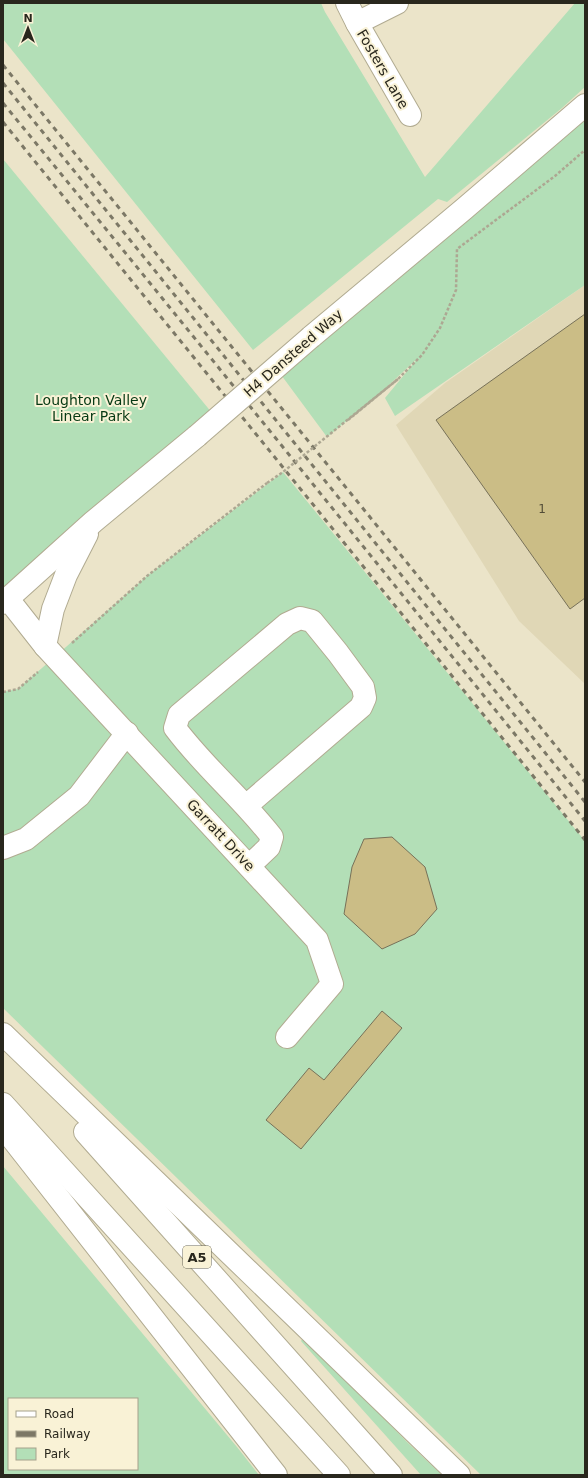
<svg xmlns="http://www.w3.org/2000/svg" width="588" height="1478" viewBox="0 0 588 1478" font-family="'DejaVu Sans',sans-serif">
<rect width="100%" height="100%" fill="#ebe4c9"/>
<path fill="#e0d7b6" d="M585 285V684L519 621 396 425 445 383Z"/>
<g fill="#b3dfb7" fill-rule="evenodd">
<path d="M3 3H321L325 12 425 177 575 3H585V87L562 108 447 202 438 199 253 350 3 39Z"/>
<path d="M585 105V285L395 416 385 398 418 358 377 396 327 437 276 368Z"/>
<path d="M3 159 217 419 3 603Z"/>
<path d="M283 472 585 841V1475H481L3 1008V692L18 689 147 576Z"/>
<path d="M3 1166 237 1447 259 1475H3ZM9 1399H137V1469H9Z"/>
<path d="M304 1336 407 1442 442 1475H421L301 1341Z"/>
</g>
<g fill="#cbbd86" stroke="#777159">
<path d="M585 314V598L570 609 436 420Z"/>
<path d="M392 837 425 867 437 909 415 934 382 949 344 914 352 867 364 839Z"/>
<path d="M382 1011 402 1028 301 1149 266 1120 309 1068 324 1080Z"/>
</g>
<g fill="none" stroke-linecap="round" stroke-linejoin="round">
<g stroke="#b1ab91" stroke-width="24">
<g id="minor">
<path d="M347 3 357 23 410 115"/>
<path d="M357 23 397 3"/>
<path d="M311 337 464 209 585 105"/>
<path d="M8 599 45 646 317 940 332 984 287 1037"/>
<path d="M3 603 93 522 197 436"/>
<path d="M45 646 53 609 66 575 87 534"/>
<path d="M246 806 361 707 365 698 363 687 338 653 312 621 300 618 287 624 179 715 175 728C204 767 242 798 272 837L269 847 249 866"/>
<path d="M3 848 26 839 79 796 127 733"/>
</g>
</g>
<g stroke="#b1ab91" stroke-width="24">
<g id="highway">
<path d="M3 1034 459 1475"/>
<path d="M3 1104 339 1475"/>
<path d="M3 1127 276 1475"/>
<path d="M85 1132 391 1475"/>
</g>
</g>
<g stroke="#ada792" stroke-width="2.5" stroke-dasharray="3 2" stroke-linecap="butt">
<path d="M348 420 398 379 422 355 440 328 456 290 457 249 555 176 585 150"/>
<path d="M72 643 147 576 267 483"/>
<path d="M3 692 18 689 38 672"/>
</g>
<use href="#minor" stroke="#fff" stroke-width="22"/>
<use href="#highway" stroke="#fff" stroke-width="22"/>
<g stroke="#7c7866" stroke-width="3" stroke-dasharray="5 5" stroke-linecap="butt">
<path d="M3 65 585 782"/>
<path d="M3 83 585 802"/>
<path d="M3 103C198 341 391 581 585 821"/>
<path d="M3 122 585 840"/>
</g>
<g stroke="#b1ab91" stroke-width="24" stroke-linecap="butt">
<path id="minor-bridge" d="M197 436 311 337"/>
</g>
<path stroke="#ada792" stroke-width="2.5" stroke-dasharray="3 2" stroke-linecap="butt" d="M267 483 283 472 398 379"/>
<use href="#minor-bridge" stroke="#fff" stroke-width="22"/>
</g>
<g text-anchor="middle" stroke-width="4" stroke-linejoin="round" paint-order="stroke">
<g font-size="12" fill="#524c37">
<text x="542" y="513">1</text>
</g>
<rect fill="#f9f2d6" stroke="#676454" stroke-width="1" x="183" y="1246" width="28" height="22" rx="3"/>
<g font-size="13" font-weight="bold" fill="#29271d">
<text x="197" y="1262">A5</text>
</g>
<g font-size="14" fill="#29271d" stroke="#f9f2d6">
<text transform="translate(383 69) rotate(60)" y="5">Fosters Lane</text>
<text transform="translate(293 353) rotate(-41)" y="5">H4 Dansteed Way</text>
<text transform="translate(221 835) rotate(47)" y="5">Garratt Drive</text>
</g>
<g font-size="14" fill="#053913" stroke="#f9f2d6">
<text x="91" y="405">Loughton Valley<tspan x="91" dy="16">Linear Park</tspan></text>
</g>
</g>
<rect width="588" height="1478" fill="none" stroke="#29271d" stroke-width="8"/>
<rect x="8" y="1398" width="130" height="72" fill="#f9f2d6" stroke="#a6a18c"/>
<rect x="16" y="1411" width="20" height="6" fill="#ffffff" stroke="#a6a18c"/>
<text x="44" y="1418" font-size="12" fill="#29271d">Road</text>
<rect x="16" y="1431" width="20" height="6" fill="#7c7866" stroke="#a6a18c"/>
<text x="44" y="1438" font-size="12" fill="#29271d">Railway</text>
<rect x="16" y="1448" width="20" height="12" fill="#b3dfb7" stroke="#a6a18c"/>
<text x="44" y="1458" font-size="12" fill="#29271d">Park</text>
<g transform="translate(28 28)" stroke="#f9f2d6" stroke-width="3" paint-order="stroke">
<path d="M0-3L7 15L0 10L-7 15Z" fill="#29271d"/>
<text y="-6" font-size="11" font-weight="bold" text-anchor="middle" fill="#29271d">N</text>
</g>
</svg>
